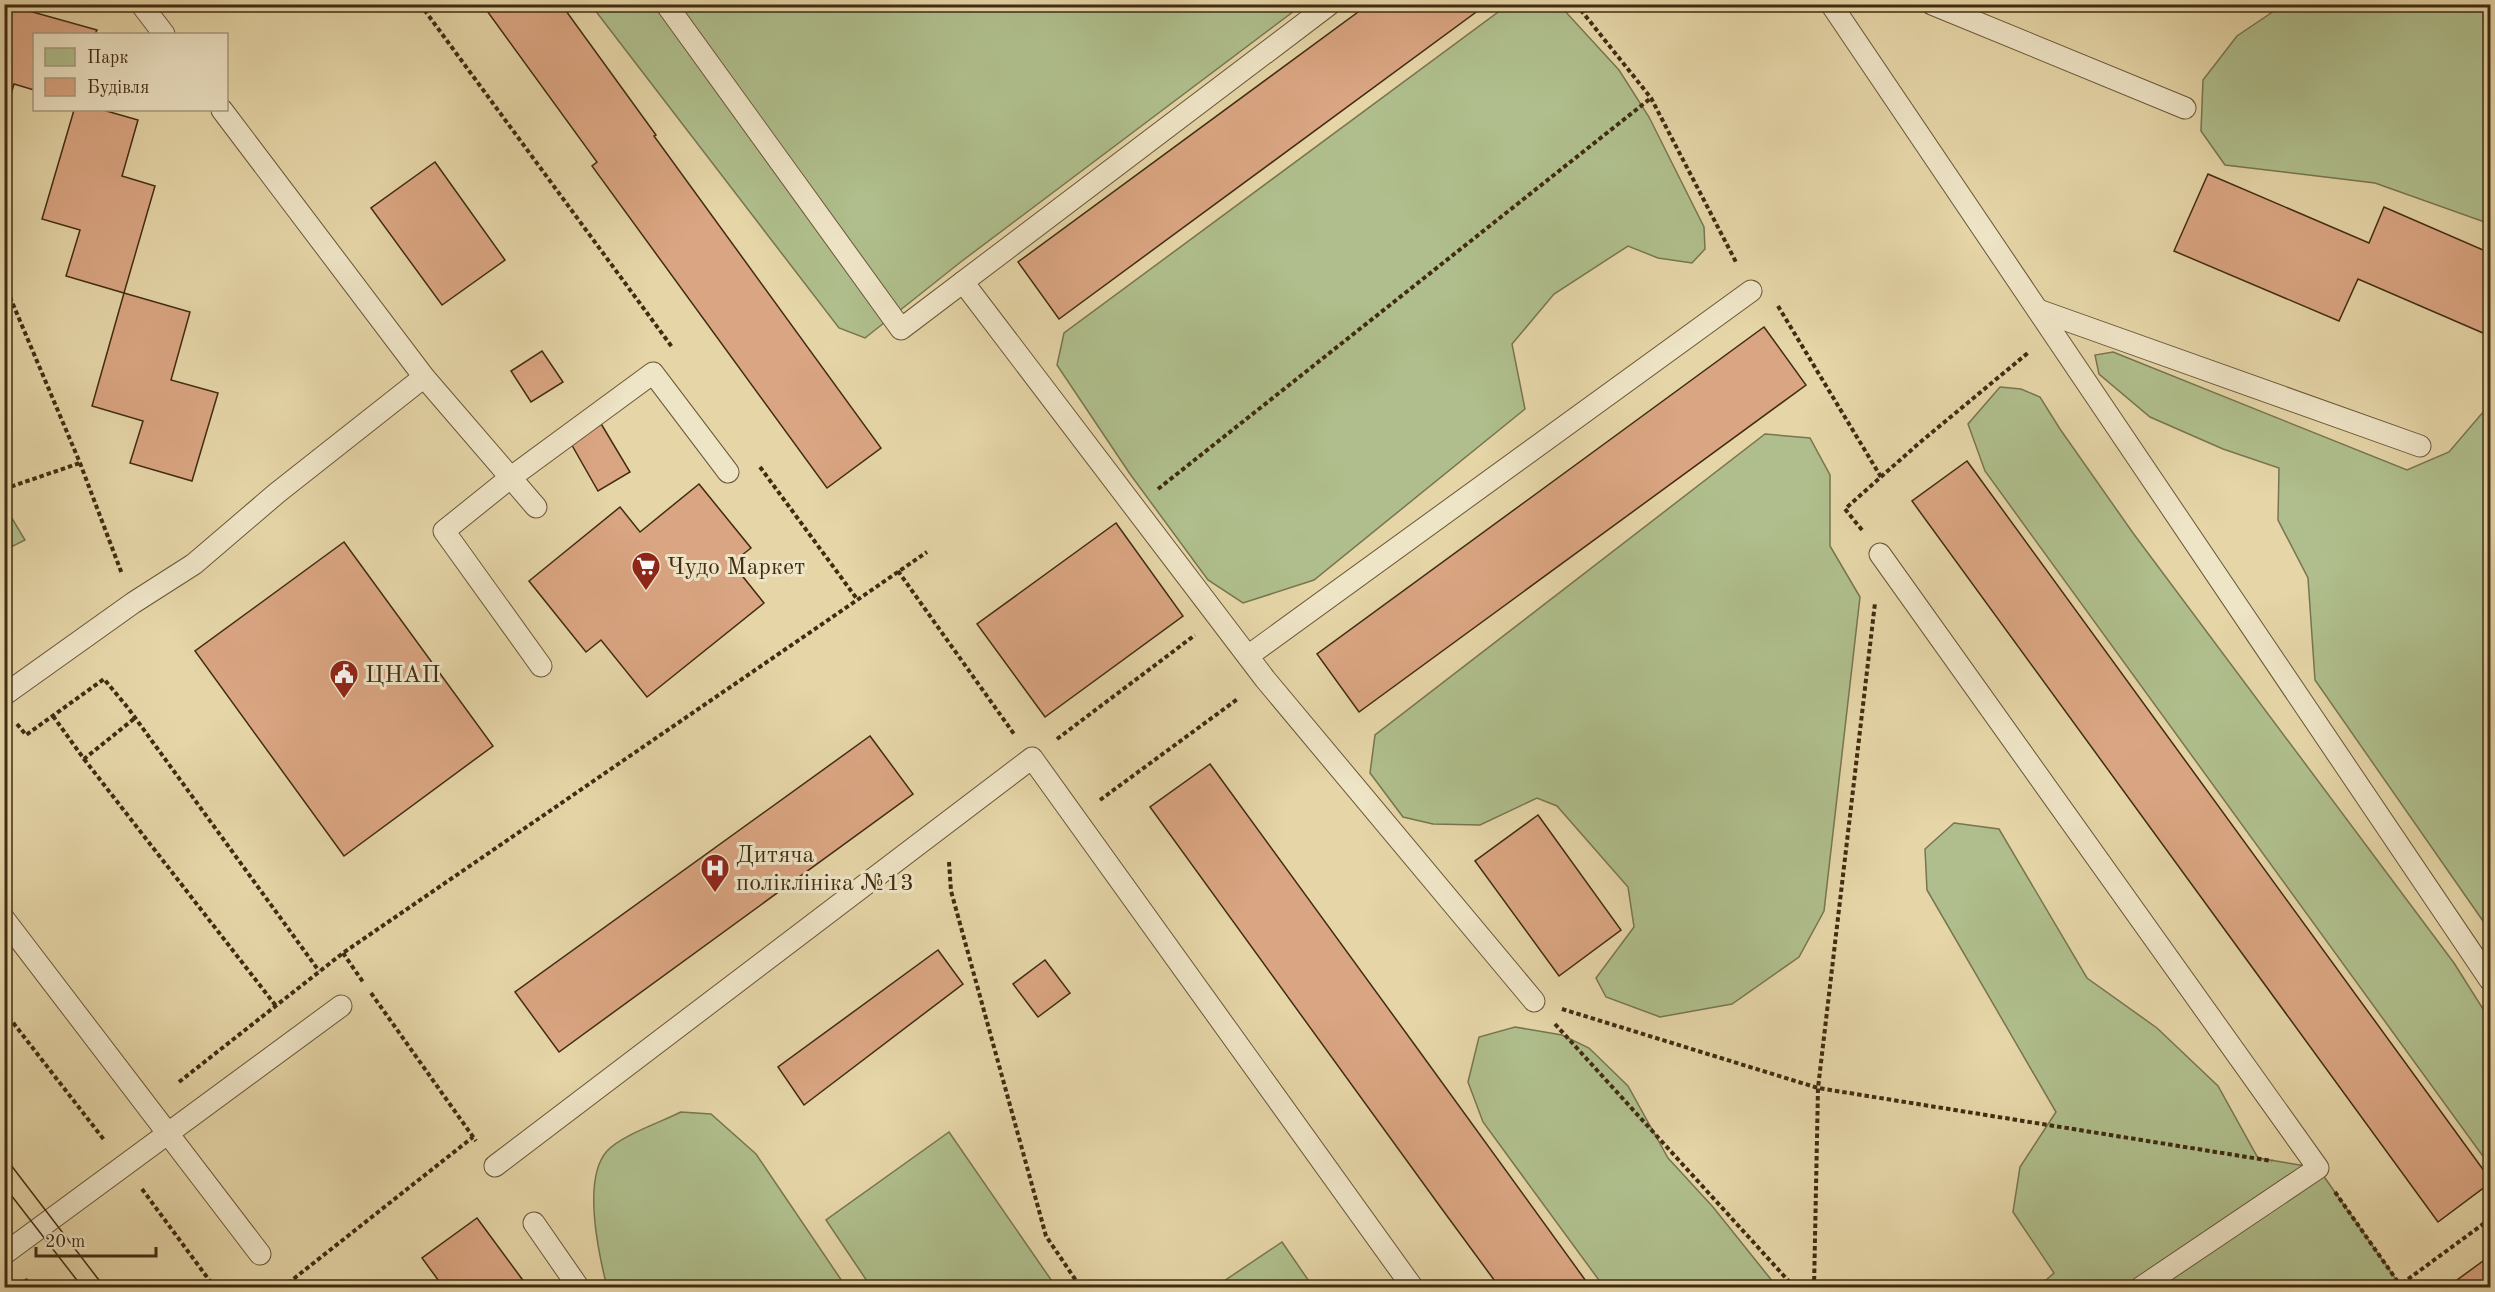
<svg xmlns="http://www.w3.org/2000/svg" width="2495" height="1292" viewBox="0 0 2495 1292" font-family="'Old Standard TT',serif">
<rect width="100%" height="100%" fill="#e5d5a7"/>
<filter id="stains"><feTurbulence type="fractalNoise" baseFrequency=".00333" numOctaves="4"/><feColorMatrix values="0 0 0 0 .2 0 0 0 0 .09 0 0 0 0 .02 0 0 0 .5 -.17"/></filter>
<radialGradient id="worn" r=".72"><stop offset=".6" stop-color="#630" stop-opacity="0"/><stop offset="1" stop-color="#630" stop-opacity=".3"/></radialGradient>
<g fill="#afbe8c" stroke="#78754f" stroke-width="1.5">
<path d="M591 5H1302L962 261 865 338 839 328Z"/>
<path d="M1514 5H1554L1564 10 1619 70 1649 117 1704 227 1705 249 1692 263 1658 258 1628 246 1554 294 1512 344 1525 409 1314 580 1243 603 1208 580 1130 474 1057 365 1064 333 1501 10Z"/>
<path d="M2283 5H2490V224L2375 183 2225 165 2201 131 2203 80 2237 36Z"/>
<path d="M2113 352 2407 470 2449 452 2490 404V931L2315 680 2308 578 2278 520 2279 468 2223 449 2150 417 2099 374 2095 355Z"/>
<path d="M2000 387 2021 389 2040 397 2060 429 2133 533 2454 963 2490 1020V1166L1985 471 1968 424Z"/>
<path d="M1765 434 1810 438 1830 475V546L1860 597 1824 911 1799 957 1732 1004 1660 1017 1606 997 1596 978 1634 927 1628 887 1557 806 1537 798 1480 825 1433 824 1403 817 1370 773 1375 735Z"/>
<path d="M4 505 25 540 5 550H4Z"/>
<path d="M1954 823 1999 829 2087 978 2157 1028 2218 1086 2258 1158 2318 1168 2400 1285 2396 1288 2038 1287 2054 1273 2013 1212 2020 1167 2056 1112 1927 890 1925 849Z"/>
<path d="M1515 1027 1562 1035 1589 1048 1628 1086 1668 1158 1713 1207 1777 1287H1604L1483 1122 1468 1082 1479 1037Z"/>
<path d="M681 1112 711 1114 756 1154 846 1287H607C599 1255 582 1179 607 1151 622 1135 661 1122 681 1112Z"/>
<path d="M949 1132 1056 1287H871L826 1220Z"/>
<path d="M1282 1242 1313 1287H1215Z"/>
</g>
<g fill="#daa582" stroke="#412c12" stroke-width="1.5">
<path d="M4 4 97 30 95 34H34V90L14 84 7 108 4 107Z"/>
<path d="M482 4H561L656 135 654 136 881 448 827 488 592 166 597 162Z"/>
<path d="M1369 4H1487L1059 319 1018 262Z"/>
<path d="M74 110H103L138 120 122 176 155 186 124 293 66 276 80 230 42 219Z"/>
<path d="M435 162 505 260 442 305 371 208Z"/>
<path d="M2208 174 2369 243 2384 207 2490 253V336L2358 279 2339 321 2174 251Z"/>
<path d="M124 293 190 312 171 380 218 393 192 481 130 463 143 421 92 406Z"/>
<path d="M1764 327 1806 385 1359 712 1317 654Z"/>
<path d="M542 351 563 382 531 402 511 371Z"/>
<path d="M600 422 630 472 598 491 569 440Z"/>
<path d="M1967 461 2490 1179V1183L2438 1222 1912 501Z"/>
<path d="M699 484 751 548 732 563 764 603 647 697 601 640 586 652 529 581 620 507 640 532Z"/>
<path d="M1116 523 1183 616 1045 717 977 624Z"/>
<path d="M344 542 493 746 344 856 195 651Z"/>
<path d="M870 736 913 794 559 1052 515 992Z"/>
<path d="M1210 764 1417 1048 1591 1288H1500L1439 1205 1150 807Z"/>
<path d="M1538 815 1621 930 1559 976 1475 861Z"/>
<path d="M938 950 963 984 804 1105 778 1067Z"/>
<path d="M1045 960 1070 993 1038 1017 1013 984Z"/>
<path d="M477 1218 522 1279 528 1288H444L422 1258Z"/>
<path d="M2483 1261 2490 1271V1288H2446Z"/>
</g>
<g fill="none" stroke-linecap="round" stroke-linejoin="round">
<g stroke="#6a5637" stroke-width="23">
<g id="service">
<path d="M141 4 164 34"/>
<path d="M666 4 901 329 1330 4"/>
<path d="M1831 4 2490 980"/>
<path d="M1932 4 2185 108"/>
<path d="M222 110 424 377 536 507"/>
<path d="M963 282 1265 679 1534 1001"/>
<path d="M2038 310 2420 446"/>
<path d="M1880 554 2318 1168 2140 1288"/>
<path d="M1248 656 1751 291"/>
<path d="M541 666 444 531 510 478 653 373 728 472"/>
<path d="M4 695 133 603 194 564 277 493 424 377"/>
<path d="M4 919 260 1254"/>
<path d="M495 1166 1032 758 1413 1288"/>
<path d="M534 1223 579 1288"/>
<path d="M4 1254 341 1006"/>
</g>
</g>
<g stroke="#412c12" stroke-width="4" stroke-dasharray="4.5 3" stroke-linecap="butt">
<path d="M420 4 672 347"/>
<path d="M1576 4 1651 98 1737 264"/>
<path d="M4 283 80 463 122 574"/>
<path d="M1778 306 1881 477"/>
<path d="M760 467 857 599"/>
<path d="M4 489 80 463"/>
<path d="M1158 489 1651 98"/>
<path d="M1862 530 1845 509 1918 444 2029 352"/>
<path d="M898 571 1014 734"/>
<path d="M53 716 84 759 135 718"/>
<path d="M17 724 26 735 104 679 128 708 319 971"/>
<path d="M1057 739 1195 635"/>
<path d="M84 759 276 1006"/>
<path d="M1100 800 1239 698"/>
<path d="M949 862 951 891 1046 1236 1081 1288"/>
<path d="M343 953 363 982"/>
<path d="M371 993 476 1141"/>
<path d="M1562 1009 1818 1088 2272 1161"/>
<path d="M4 1011 105 1141"/>
<path d="M1555 1024 1795 1288"/>
<path d="M179 1082 343 953 927 552"/>
<path d="M142 1189 215 1288"/>
<path d="M2335 1192 2400 1285"/>
<path d="M21 1288 27 1282 24 1277"/>
<path d="M282 1288 473 1137"/>
<path d="M1814 1288 1818 1088 1875 603"/>
<path d="M2396 1288 2490 1219"/>
</g>
<use href="#service" stroke="#eee4c6" stroke-width="21"/>
<g stroke="#412c12" stroke-width="1.5">
<path d="M4 1156 105 1288"/>
<path d="M4 1186 83 1288"/>
</g>
</g>
<defs>
<g id="supermarket-pin" transform="scale(1.5)"><path d="M0 17L-7.5 6A9.5 9.5 0 1 1 7.5 6Z" fill="#8f2418" stroke="#eee4c6"/><path d="M-6-5.5h2.5l.6 2H6L4.5 2H-2.5L-4.4-4H-6ZM-1.5 3.2a1.3 1.3 0 1 0 .1 0ZM3 3.2a1.3 1.3 0 1 0 .1 0Z" fill="#fff"/></g>
<g id="civic-pin" transform="scale(1.5)"><path d="M0 17L-7.5 6A9.5 9.5 0 1 1 7.5 6Z" fill="#8f2418" stroke="#eee4c6"/><path d="M-.6-6.5H3V-4.5H.6V-3L4-1V1h2V6H-6V1h2V-1L-.6-3ZM-1.2 2.5V6h2.4V2.5Z" fill="#fff"/></g>
<g id="hospital-pin" transform="scale(1.5)"><path d="M0 17L-7.5 6A9.5 9.5 0 1 1 7.5 6Z" fill="#8f2418" stroke="#eee4c6"/><path d="M-5-5h3v3.5h4V-5h3V5h-3V1.5h-4V5h-3Z" fill="#fff"/></g>
</defs>
<g fill-rule="evenodd">
<use href="#supermarket-pin" x="646" y="566"/>
<use href="#civic-pin" x="344" y="674"/>
<use href="#hospital-pin" x="715" y="868"/>
</g>
<g text-anchor="middle" stroke-width="6" stroke-linejoin="round" paint-order="stroke">
<g font-size="24" fill="#412c12" stroke="#eee4c6" text-anchor="start">
<text x="667" y="574">Чудо Маркет</text>
<text x="365" y="682">ЦНАП</text>
<text x="736" y="862">Дитяча<tspan x="736" dy="28">поліклініка №13</tspan></text>
</g>
</g>
<rect width="2495" height="1292" fill="none" stroke="#e5d5a7" stroke-width="24"/>
<rect x="6" y="6" width="2483" height="1280" fill="none" stroke="#412c12" stroke-width="3"/>
<rect x="12" y="12" width="2471" height="1268" fill="none" stroke="#412c12" stroke-width="1.5"/>
<rect x="33" y="33" width="195" height="78" fill="#eee4c6" stroke="#a99a7e" stroke-width="1.5"/>
<rect x="45" y="48" width="30" height="18" fill="#afbe8c" stroke="#a99a7e" stroke-width="1.5"/>
<text x="87" y="63" font-size="18" fill="#412c12">Парк</text>
<rect x="45" y="78" width="30" height="18" fill="#daa582" stroke="#a99a7e" stroke-width="1.5"/>
<text x="87" y="93" font-size="18" fill="#412c12">Будівля</text>
<path d="M36 1247v9h120v-9" fill="none" stroke="#412c12" stroke-width="3"/>
<text x="45" y="1247" font-size="18" fill="#412c12" stroke="#eee4c6" stroke-width="4.5" paint-order="stroke">20 m</text>
<rect width="100%" height="100%" filter="url(#stains)"/>
<rect width="100%" height="100%" fill="url(#worn)"/>
</svg>
